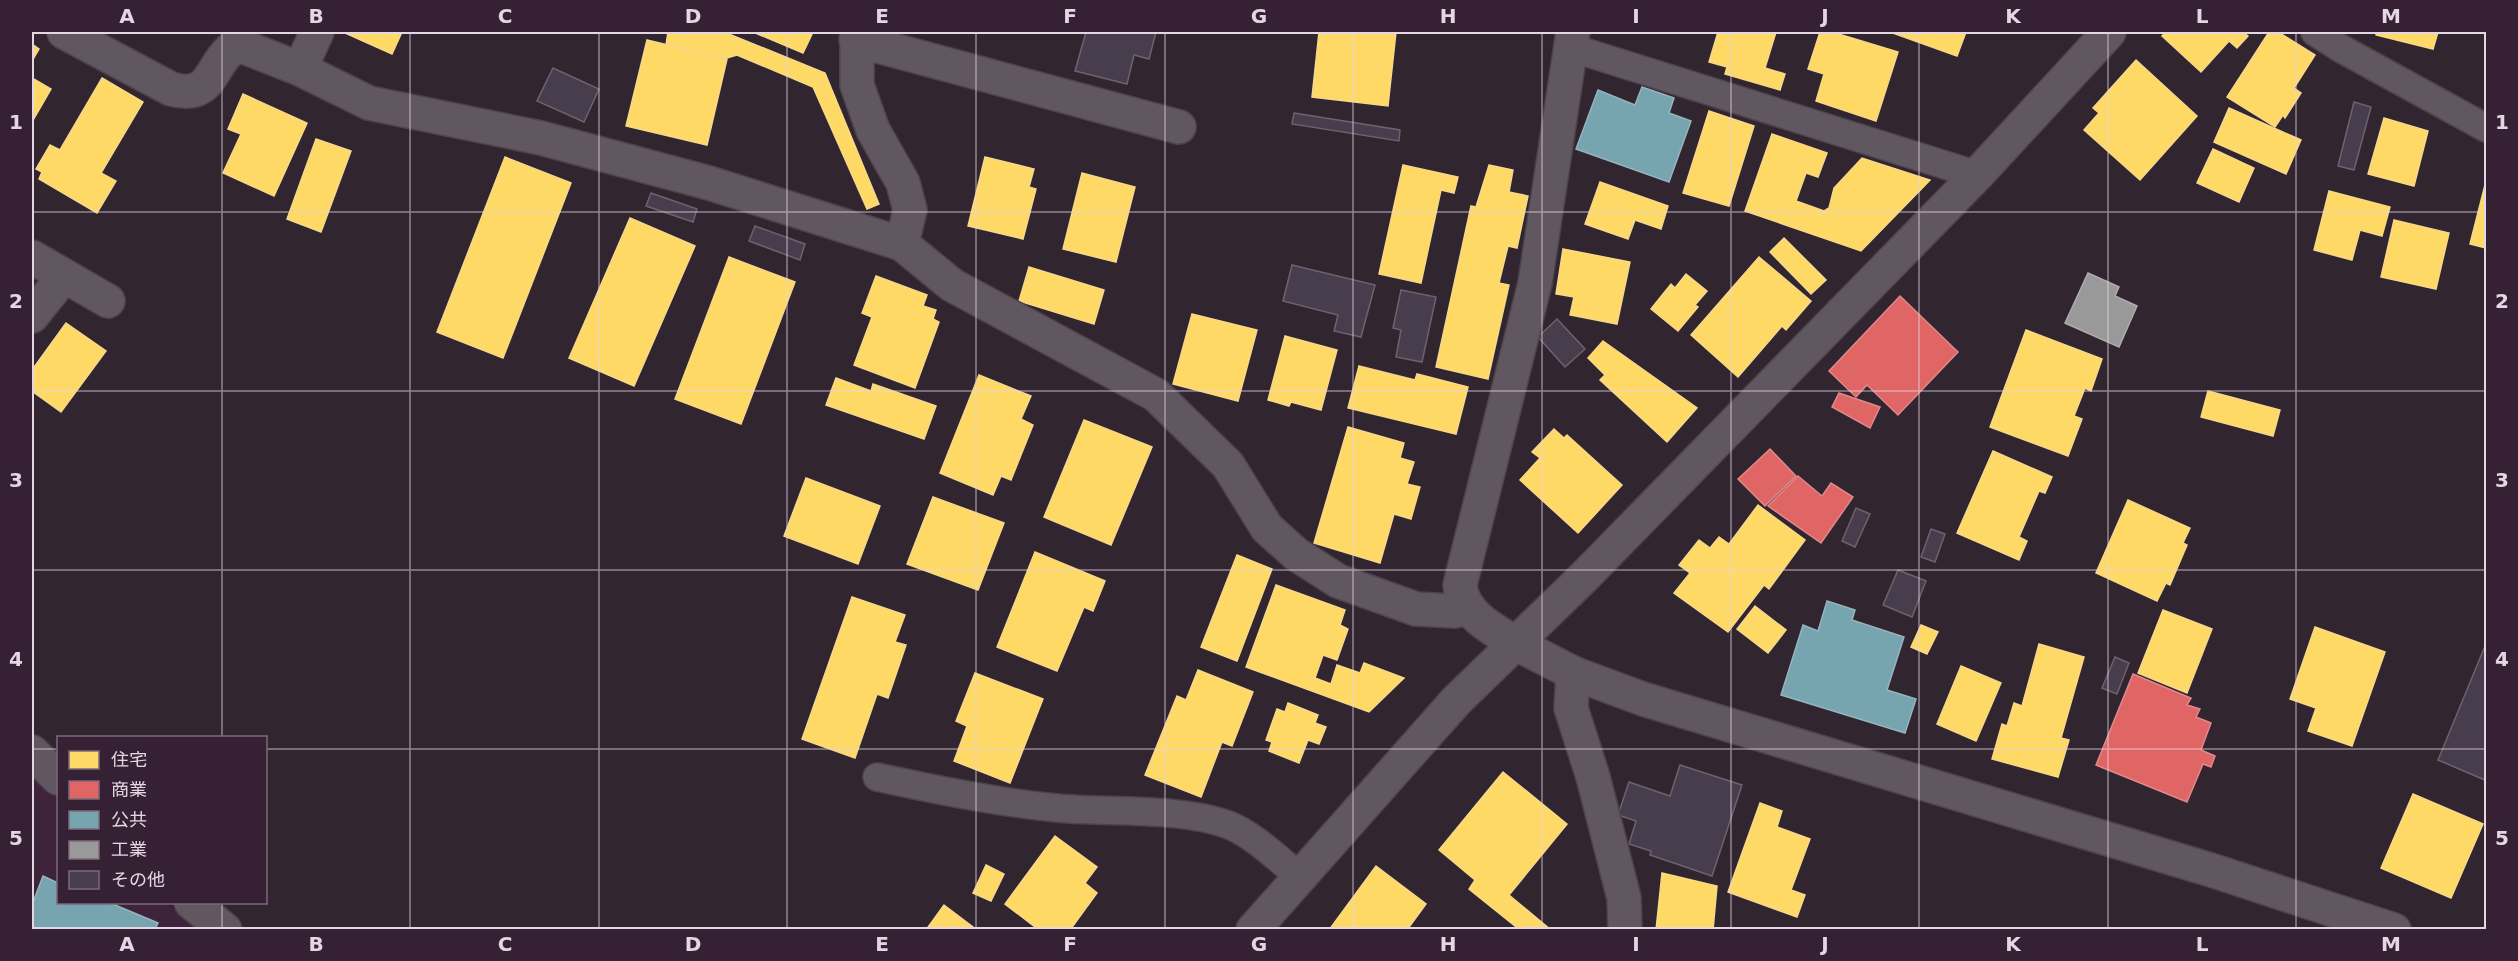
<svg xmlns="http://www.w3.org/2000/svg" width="2518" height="961" viewBox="0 0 2518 961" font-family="'DejaVu Sans','Noto Sans JP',sans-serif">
<rect width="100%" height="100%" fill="#312530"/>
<path fill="#3d243a" d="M32 773 58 799V902L165 903 200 929H32Z"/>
<g fill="#ffd966" stroke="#f7d88b" stroke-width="1.5">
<path d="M343 32H402L392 54Z"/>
<path d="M668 32H724L825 73 879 204 867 209 813 87 737 55 727 58 666 45Z"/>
<path d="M753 32H813L803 53Z"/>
<path d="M1319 32H1396L1388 106 1312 97Z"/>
<path d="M1718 32H1776L1765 68 1785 74 1780 90 1725 74 1727 67 1709 62Z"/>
<path d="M1820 32H1832L1898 52 1876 121 1816 101 1824 74 1808 69Z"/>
<path d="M1890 32H1966L1957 56Z"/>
<path d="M2166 32H2243L2248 36 2237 48 2229 41 2201 72 2162 36Z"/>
<path d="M2269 32H2278L2315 55 2294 88 2301 93 2285 118 2283 115 2275 127 2227 97Z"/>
<path d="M2376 32H2438L2433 49 2376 35Z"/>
<path d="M647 40 727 59 707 145 626 126Z"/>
<path d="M32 44 39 49 32 61Z"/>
<path d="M2136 60 2197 116 2140 180 2084 130 2099 113 2093 108Z"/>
<path d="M32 78 51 89 32 122Z"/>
<path d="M102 78 143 102 101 173 116 181 97 213 39 179 42 172 36 169 50 145 60 150Z"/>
<path d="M243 94 307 123 274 196 223 173 241 134 228 129Z"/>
<path d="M2229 108 2301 140 2286 174 2214 142Z"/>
<path d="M1709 111 1754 126 1729 206 1683 193Z"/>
<path d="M2384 118 2428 131 2414 186 2368 174Z"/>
<path d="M1772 134 1827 153 1818 177 1806 173 1796 201 1824 211 1829 208 1834 188 1862 158 1930 180 1861 251 1745 211Z"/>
<path d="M316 139 351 151 321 232 287 219Z"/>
<path d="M2213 149 2254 168 2239 202 2197 183Z"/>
<path d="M505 157 571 183 503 358 437 332Z"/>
<path d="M985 157 1034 169 1029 187 1036 189 1023 239 968 226Z"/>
<path d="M1403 165 1458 177 1454 193 1441 190 1421 283 1379 274Z"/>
<path d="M1489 165 1513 170 1509 192 1528 196 1517 248 1508 246 1499 283 1509 285 1488 379 1436 367 1471 206 1476 207Z"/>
<path d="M1082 173 1135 187 1116 262 1063 249Z"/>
<path d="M2486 181V248L2470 244Z"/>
<path d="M1600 182 1668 206 1661 229 1635 220 1628 239 1585 224Z"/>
<path d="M2329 191 2390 207 2382 236 2360 230 2352 260 2314 250Z"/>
<path d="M630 218 695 246 634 386 569 358Z"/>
<path d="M2394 220 2449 233 2436 289 2381 277Z"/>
<path d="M1784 238 1826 280 1811 294 1770 252Z"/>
<path d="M1563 249 1630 262 1617 324 1570 315 1574 297 1556 294Z"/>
<path d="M729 257 795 282 741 424 675 399Z"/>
<path d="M1759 257 1811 301 1786 330 1782 326 1738 377 1691 335Z"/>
<path d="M1029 267 1104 290 1094 324 1019 301Z"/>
<path d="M1686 274 1707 291 1695 305 1698 307 1678 331 1651 309 1671 284 1675 288Z"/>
<path d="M876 276 927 295 923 306 936 310 933 319 939 322 915 388 854 365 872 317 862 313Z"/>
<path d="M1192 314 1257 330 1238 401 1173 384Z"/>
<path d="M66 323 106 351 61 412 32 391V370Z"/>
<path d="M2026 330 2102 359 2091 391 2085 388 2074 416 2082 419 2068 456 1990 427Z"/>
<path d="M1285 336 1337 350 1321 410 1291 402 1289 406 1268 400Z"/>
<path d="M1603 341 1697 408 1667 442 1600 380 1605 375 1588 358Z"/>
<path d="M1359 366 1415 380 1417 374 1468 387 1456 434 1348 408Z"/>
<path d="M979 375 1031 396 1021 419 1033 425 1011 480 1001 476 993 495 940 473Z"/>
<path d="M836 378 871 391 873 384 936 406 924 439 826 405Z"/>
<path d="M2208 391 2280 410 2273 436 2201 417Z"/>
<path d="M1084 420 1152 447 1111 545 1044 517Z"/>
<path d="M1348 427 1404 443 1400 458 1414 462 1407 484 1420 487 1411 519 1394 514 1380 563 1314 543Z"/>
<path d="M1554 429 1564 438 1567 435 1622 485 1578 533 1520 480 1540 458 1532 452Z"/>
<path d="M1993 451 2052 477 2045 493 2039 491 2019 537 2027 541 2019 560 1957 533Z"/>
<path d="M806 478 880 506 858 564 784 536Z"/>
<path d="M933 497 1004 523 978 590 907 564Z"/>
<path d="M2128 500 2190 528 2183 543 2187 545 2170 585 2166 583 2157 601 2096 573Z"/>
<path d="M1758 505 1805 540 1769 589 1764 585 1728 632 1674 593 1690 573 1679 565 1699 540 1710 548 1719 537 1729 544Z"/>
<path d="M1035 552 1105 581 1093 611 1084 607 1057 671 997 647Z"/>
<path d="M1237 555 1272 569 1237 661 1201 647Z"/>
<path d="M1276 585 1345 610 1340 625 1348 629 1337 660 1323 655 1315 678 1331 684 1337 665 1360 673 1364 663 1404 678 1369 712 1246 667Z"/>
<path d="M852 597 905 615 895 642 906 645 888 698 877 694 855 758 802 739Z"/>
<path d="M1755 606 1786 630 1768 653 1737 629Z"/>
<path d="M2163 610 2212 629 2187 693 2138 673Z"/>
<path d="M1921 625 1938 632 1927 654 1911 647Z"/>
<path d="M2315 627 2385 652 2352 746 2308 731 2316 708 2290 699Z"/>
<path d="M2039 644 2084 657 2061 738 2069 740 2058 777 1992 759 2002 724 2007 726 2014 703 2022 706Z"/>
<path d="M1961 666 2001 683 1976 741 1937 724Z"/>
<path d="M1198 670 1253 692 1232 746 1222 742 1201 797 1145 775 1177 696 1186 700Z"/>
<path d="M975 673 1043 699 1010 783 954 761 967 726 956 721Z"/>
<path d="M1288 703 1318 715 1315 723 1326 727 1319 744 1308 740 1299 763 1269 751 1272 742 1266 740 1277 709 1285 712Z"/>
<path d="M1503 772 1567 824 1509 895 1551 930H1520L1469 889 1475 880 1439 850Z"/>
<path d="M2413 794 2483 824 2451 898 2381 868Z"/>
<path d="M1760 803 1782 811 1777 827 1810 839 1791 890 1805 895 1797 917 1728 892Z"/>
<path d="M1055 836 1097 867 1085 883 1097 893 1070 930H1039L1005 904Z"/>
<path d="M986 865 1004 874 991 901 973 893Z"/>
<path d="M1376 866 1426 904 1407 930H1329Z"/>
<path d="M1662 873 1717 886 1713 930H1656Z"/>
<path d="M944 905 977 930H926Z"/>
</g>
<g fill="#e06666" stroke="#e1888b" stroke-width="1.5">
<path d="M1900 296 1958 352 1898 415 1867 385 1856 397 1829 371Z"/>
<path d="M1839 393 1880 407 1870 428 1832 407Z"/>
<path d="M1770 449 1796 476 1765 506 1738 479Z"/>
<path d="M1798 476 1822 496 1831 483 1853 497 1821 543 1768 506Z"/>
<path d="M2133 674 2191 698 2187 705 2200 709 2196 717 2211 723 2201 750 2215 756 2211 767 2203 764 2187 802 2096 765Z"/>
</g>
<g fill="#76a5af" stroke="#97b4be" stroke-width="1.5">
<path d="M1642 87 1674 98 1669 113 1691 121 1669 182 1576 149 1598 90 1635 105Z"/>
<path d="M1827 601 1855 610 1852 620 1904 637 1887 690 1916 699 1905 733 1781 695 1803 625 1818 631Z"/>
<path d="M43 876 58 883V902H108L158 923 155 930H32V905Z"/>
</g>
<path fill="#999" stroke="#b0abaf" stroke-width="1.5" d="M2088 273 2119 287 2115 296 2137 306 2119 347 2065 323Z"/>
<g fill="#483d4d" stroke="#6b636e" stroke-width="1.5">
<path d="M1086 32H1156L1149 59 1134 55 1127 84 1075 71Z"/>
<path d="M553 68 599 89 584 122 537 101Z"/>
<path d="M2354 102 2371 107 2354 170 2338 166Z"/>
<path d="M1294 113 1400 130 1399 141 1292 124Z"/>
<path d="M651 193 697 209 693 222 646 206Z"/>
<path d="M755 226 805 244 800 260 749 241Z"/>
<path d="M1292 265 1375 285 1361 337 1334 331 1338 315 1283 301Z"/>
<path d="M1401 290 1436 297 1422 362 1396 357 1401 330 1393 328Z"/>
<path d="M1557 319 1585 349 1565 367 1538 337Z"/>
<path d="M1856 508 1870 514 1855 547 1842 541Z"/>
<path d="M1931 529 1945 534 1935 562 1921 557Z"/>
<path d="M1898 570 1926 581 1912 617 1883 605Z"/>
<path d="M2485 646 2486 647 2485 780 2438 760Z"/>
<path d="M2115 657 2129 663 2117 694 2102 688Z"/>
<path d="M1680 765 1742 785 1712 876 1650 855 1651 851 1629 844 1636 821 1618 815 1629 782 1670 796Z"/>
</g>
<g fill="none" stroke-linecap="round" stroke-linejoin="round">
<g stroke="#4d434b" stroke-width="30">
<g id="service">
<path d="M2315 32 2340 48 2486 128"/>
<path d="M1572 48 1977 175"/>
<path d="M877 777C937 790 996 802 1057 808 1109 813 1181 807 1229 825 1255 836 1278 859 1299 876"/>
</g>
</g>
<g stroke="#4d434b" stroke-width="36">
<g id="minor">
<path d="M64 32 171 89C214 101 209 64 235 46L244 47 300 69 369 103 541 138 709 183 902 244 952 285 1156 395 1228 465 1267 528 1296 554 1338 581 1416 609 1454 611 1469 608"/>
<path d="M857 32V85L873 130 903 183 910 210 902 244"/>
<path d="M856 40 1179 127"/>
<path d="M300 69 317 32"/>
<path d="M32 257 108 301"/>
<path d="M32 316 64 276"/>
<path d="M1517 644C1494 630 1463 615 1460 585L1535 283 1573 32"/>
<path d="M1573 673 1571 708 1593 777 1624 898 1625 930"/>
<path d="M32 752 58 778"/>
<path d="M191 902 225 930"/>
</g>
</g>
<g stroke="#4d434b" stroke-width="36">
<g id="tertiary">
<path d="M1517 644 1573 673 1643 699 2211 870 2394 930"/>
<path d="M1253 930 1456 701 1585 576 1977 175 2109 32"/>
</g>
</g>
<use href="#service" stroke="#615760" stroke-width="27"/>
<use href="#minor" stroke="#615760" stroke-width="33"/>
<use href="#tertiary" stroke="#615760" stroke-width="33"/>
</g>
<path fill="none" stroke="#e4d6e2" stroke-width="1.5" stroke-opacity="0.55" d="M222 32V738M410 32V930M599 32V930M787 32V930M976 32V930M1165 32V930M1353 32V930M1542 32V930M1731 32V930M1919 32V930M2108 32V930M2296 32V930M32 212H2486M32 391H2486M32 570H2486M32 749H58M266 749H2486M222 902V930"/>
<rect width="2518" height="961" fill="none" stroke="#362033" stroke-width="66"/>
<rect x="57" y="736" width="210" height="168" fill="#362033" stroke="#7c6979" stroke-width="1.5"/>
<rect x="69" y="751" width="30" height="18" fill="#ffd966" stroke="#7c6979" stroke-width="1.5"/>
<text x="111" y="766" font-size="18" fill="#e4d6e2">住宅</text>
<rect x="69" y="781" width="30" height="18" fill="#e06666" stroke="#7c6979" stroke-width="1.5"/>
<text x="111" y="796" font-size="18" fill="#e4d6e2">商業</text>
<rect x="69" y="811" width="30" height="18" fill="#76a5af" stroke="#7c6979" stroke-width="1.5"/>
<text x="111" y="826" font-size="18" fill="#e4d6e2">公共</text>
<rect x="69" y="841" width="30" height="18" fill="#999999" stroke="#7c6979" stroke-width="1.5"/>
<text x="111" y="856" font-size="18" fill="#e4d6e2">工業</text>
<rect x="69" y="871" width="30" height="18" fill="#483d4d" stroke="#7c6979" stroke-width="1.5"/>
<text x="111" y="886" font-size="18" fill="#e4d6e2">その他</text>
<rect x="33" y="33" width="2452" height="895" fill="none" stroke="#e4d6e2" stroke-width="2"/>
<g font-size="20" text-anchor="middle" font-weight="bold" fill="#e4d6e2">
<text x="127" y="23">A</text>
<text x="316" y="23">B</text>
<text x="505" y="23">C</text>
<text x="693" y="23">D</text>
<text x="882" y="23">E</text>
<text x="1070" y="23">F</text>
<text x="1259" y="23">G</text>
<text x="1448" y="23">H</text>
<text x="1636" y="23">I</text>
<text x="1825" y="23">J</text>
<text x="2013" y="23">K</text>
<text x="2202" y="23">L</text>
<text x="2391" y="23">M</text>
<text x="16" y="129">1</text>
<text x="2502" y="129">1</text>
<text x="16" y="308">2</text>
<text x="2502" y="308">2</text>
<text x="16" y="487">3</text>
<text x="2502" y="487">3</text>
<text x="16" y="666">4</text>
<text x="2502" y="666">4</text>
<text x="16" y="845">5</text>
<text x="2502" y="845">5</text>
<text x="127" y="951">A</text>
<text x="316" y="951">B</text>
<text x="505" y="951">C</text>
<text x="693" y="951">D</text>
<text x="882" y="951">E</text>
<text x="1070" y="951">F</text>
<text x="1259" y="951">G</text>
<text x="1448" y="951">H</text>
<text x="1636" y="951">I</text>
<text x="1825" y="951">J</text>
<text x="2013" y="951">K</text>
<text x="2202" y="951">L</text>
<text x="2391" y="951">M</text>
</g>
</svg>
